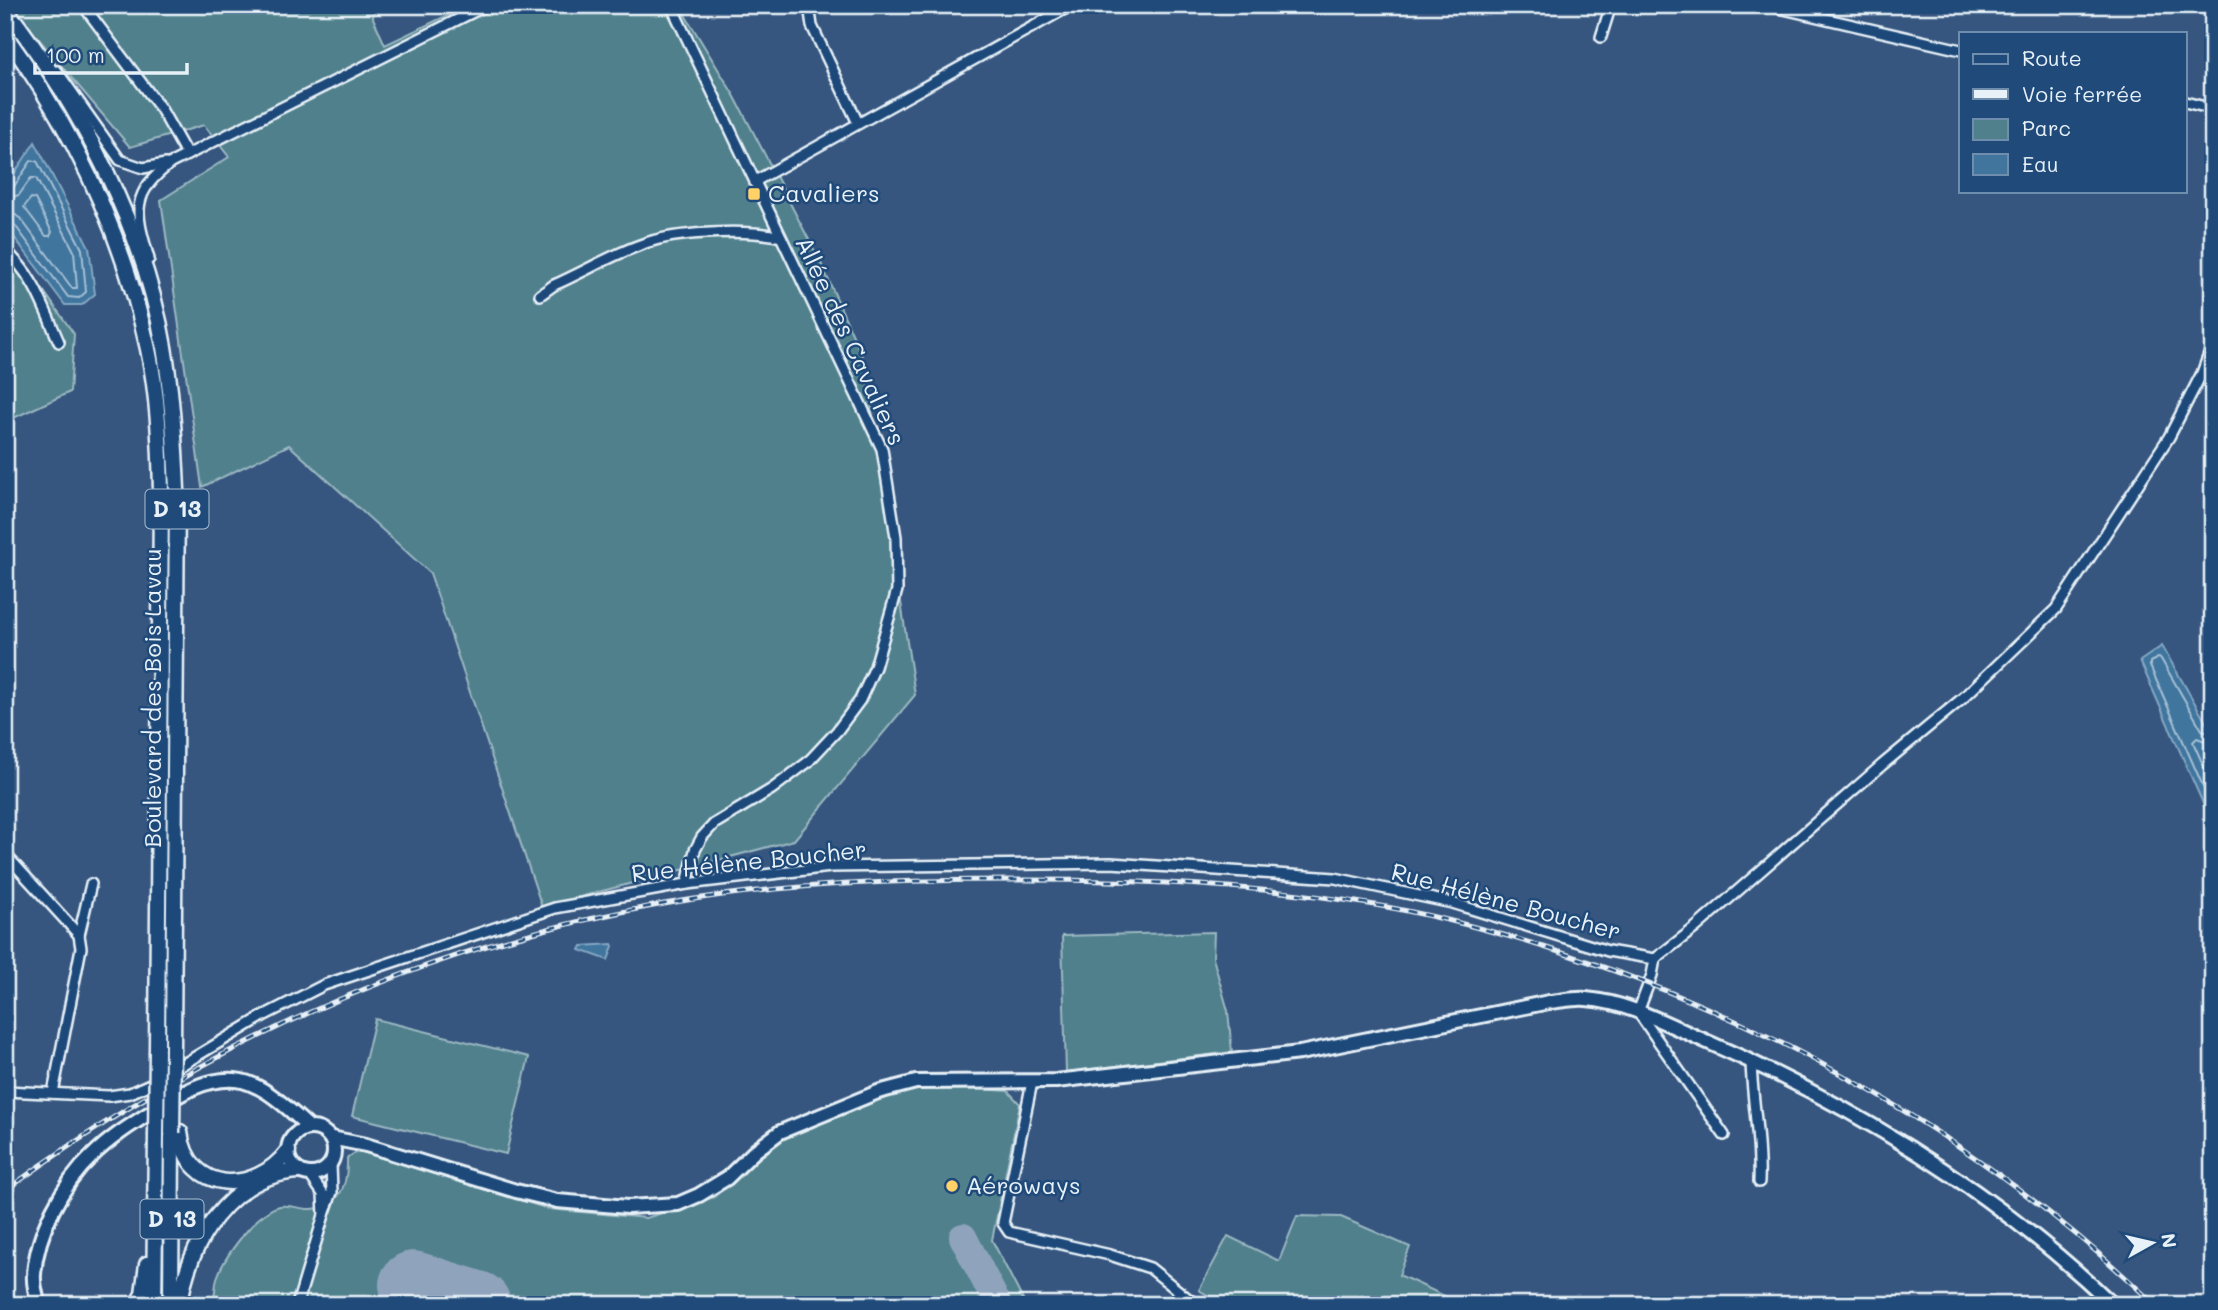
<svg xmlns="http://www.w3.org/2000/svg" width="2218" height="1310" viewBox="0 0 2218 1310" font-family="Mali,sans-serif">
<rect width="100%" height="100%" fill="#36567f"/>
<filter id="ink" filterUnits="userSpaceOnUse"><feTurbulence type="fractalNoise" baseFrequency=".0143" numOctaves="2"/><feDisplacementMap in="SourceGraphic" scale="14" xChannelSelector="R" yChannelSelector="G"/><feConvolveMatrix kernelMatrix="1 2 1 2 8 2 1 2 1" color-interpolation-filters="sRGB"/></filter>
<g filter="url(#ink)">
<g fill="#4f808c" stroke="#9cb8c2" stroke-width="2">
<path d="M10 5H375L373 18 385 45 469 5H679L735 97 821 263 865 363 915 695 794 840 542 907 430 573 289 445 202 487 161 200 229 157 204 125 130 147Z"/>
<path d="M5 243 14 249 74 334 70 392 5 422Z"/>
<path d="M1214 932 1213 958 1228 1011 1232 1052 1066 1072 1062 936Z"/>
<path d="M375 1019 529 1057 506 1154 352 1116Z"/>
<path d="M939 1086 1008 1091 1020 1104 992 1240 1025 1304 1028 1305H213C215 1296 215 1286 217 1278 224 1257 257 1211 280 1206 290 1204 302 1210 312 1209 341 1207 348 1183 347 1158L359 1151 549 1209 646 1218 714 1197 777 1142 905 1088Z"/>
<path d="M1297 1216 1341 1217 1410 1247 1399 1275 1449 1298 1453 1305H1225L1199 1290 1228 1236 1279 1261Z"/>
</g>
<g fill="#41759e" stroke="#84a7c2" stroke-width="2">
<path d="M35 142 89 247 95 294 82 305H65L5 225V188Z"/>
<path d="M2162 646 2208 726 2213 729V826L2140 661Z"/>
<path d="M612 944 613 946 608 960 580 950 582 946Z"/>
</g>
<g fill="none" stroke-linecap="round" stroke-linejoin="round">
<g stroke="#a5bfd4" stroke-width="2">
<path d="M5 190 13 188 31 161H37L82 249 86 292 79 298 68 297 14 224 5 221"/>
<path d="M31 198 35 199 52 232 50 236H46L24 207Z"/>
<path d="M5 199 19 195 31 178H36L74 251 77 288H72L21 219 14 214 5 213"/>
<path d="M2213 735 2202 730 2161 659 2158 658 2150 662V666L2213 809"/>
<path d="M2213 744 2197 738 2193 742 2213 787"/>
</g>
<path stroke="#8fa4bc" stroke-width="28" d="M963 1237 998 1305"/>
<path stroke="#8fa4bc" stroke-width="68" d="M413 1285 477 1305"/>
<g stroke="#e8f1f8" stroke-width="14">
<g id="street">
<path d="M83 5 161 109 187 155"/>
<path d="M671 5 882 449 896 537 897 590 875 667 860 700 837 731 808 762 772 789 714 824 702 837 695 850 687 884"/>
<path d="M809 5 812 26 858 123"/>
<path d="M1766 5 1961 50"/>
<path d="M1601 37 1611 5"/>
<path d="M57 71 120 160 143 168 166 164"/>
<path d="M2185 102 2213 109"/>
<path d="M755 183 759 179 1072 5"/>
<path d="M5 251C33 272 45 311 59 342"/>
<path d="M149 259C136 213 129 195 171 163L487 5"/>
<path d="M540 295 554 285C586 271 618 251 652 241 683 232 749 229 781 237"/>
<path d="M5 854 79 935"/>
<path d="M1751 1061C1752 1102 1761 1141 1759 1182"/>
<path d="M170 1072 265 1015 324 985 555 908 687 884 831 867 1111 863 1335 878 1452 903 1608 951 1655 959"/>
<path d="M1032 1082 1003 1223 1009 1232 1110 1255 1150 1268 1196 1305"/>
<path d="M5 1091 109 1096 130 1093 159 1080"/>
<path d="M53 1093 81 948 79 935 91 884"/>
<path d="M1724 1135 1638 1012 1652 975 1655 959 1695 928 1882 765 1963 698 2056 609 2169 437 2202 373 2213 344"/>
<path d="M310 1175 323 1194 324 1215 332 1192 331 1165"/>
<path d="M297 1305 324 1215"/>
</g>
</g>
<g stroke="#e8f1f8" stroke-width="18">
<g id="secondary">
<circle cx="311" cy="1151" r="23"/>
<path d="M331 1138 366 1145 516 1191 557 1201 628 1207 678 1204 699 1195 727 1178 755 1151 780 1132 878 1092 916 1082 1056 1081 1300 1053 1549 1002C1561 1001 1574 998 1586 999 1626 1002 1665 1023 1701 1039 1851 1104 1994 1191 2113 1305"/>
<path d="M39 1305C36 1295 33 1284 34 1274 37 1233 62 1184 92 1156 111 1137 134 1123 156 1109 180 1094 205 1078 235 1080 263 1082 290 1111 310 1128"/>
</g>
</g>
<g stroke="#e8f1f8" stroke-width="19">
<g id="primary">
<path d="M5 8C79 104 144 227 164 347 172 394 175 442 177 490L173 1049"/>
<path d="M5 35C74 130 123 234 148 349 158 395 160 445 161 492L157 1051"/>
<path d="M180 1132C188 1195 255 1195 288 1151"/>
<path d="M137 1305 143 1294 147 1264"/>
<path d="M154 1305 156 1136"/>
<path d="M171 1305 172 1133"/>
<path d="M180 1305C187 1243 230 1176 298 1171"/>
</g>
</g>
<use href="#street" stroke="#1f4a7a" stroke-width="9"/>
<use href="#secondary" stroke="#1f4a7a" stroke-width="12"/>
<use href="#primary" stroke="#1f4a7a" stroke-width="14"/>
<g stroke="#e8f1f8" stroke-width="5">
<path id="rail" d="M5 1191C203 1046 421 946 664 904 783 883 905 880 1025 880 1142 880 1260 885 1375 905 1429 914 1482 928 1534 944 1765 1015 1980 1137 2155 1305"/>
</g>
<use href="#rail" stroke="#1f4a7a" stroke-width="2.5" stroke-dasharray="8" stroke-linecap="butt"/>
<g stroke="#e8f1f8" stroke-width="19" stroke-linecap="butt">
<g id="primary-bridge">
<path d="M172 1133 173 1049"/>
<path d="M156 1136 157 1051"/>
</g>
</g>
<use href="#primary-bridge" stroke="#1f4a7a" stroke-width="14"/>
</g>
</g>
<g fill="#ffd166" stroke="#1f4a7a" stroke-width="2.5">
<rect x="747" y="187" width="14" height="14" rx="3.5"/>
<circle cx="952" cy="1186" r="7"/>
</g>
<g text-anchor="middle" stroke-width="5" stroke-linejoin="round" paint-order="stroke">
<g fill="#1f4a7a" stroke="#acbfd2" stroke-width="2">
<rect x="145.5" y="489.5" width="63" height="39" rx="5"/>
<rect x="140.5" y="1199.5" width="63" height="39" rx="5"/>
</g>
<g font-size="23" font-weight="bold" fill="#e8f1f8">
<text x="177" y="517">D 13</text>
<text x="172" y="1227">D 13</text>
</g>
<g font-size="24" fill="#e8f1f8" stroke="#1f4a7a" text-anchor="start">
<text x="768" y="202">Cavaliers</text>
<text x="966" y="1194">Aéroways</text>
</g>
<g font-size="24" fill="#e8f1f8" stroke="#1f4a7a">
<text transform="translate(850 341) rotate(65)" y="8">Allée des Cavaliers</text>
<text transform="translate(153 698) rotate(-90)" y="8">Boulevard des Bois Lavau</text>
<text transform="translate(749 862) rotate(-6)" y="8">Rue Hélène Boucher</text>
<text transform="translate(1506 902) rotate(15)" y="8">Rue Hélène Boucher</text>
</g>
</g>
<rect width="2218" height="1310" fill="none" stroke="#1f4a7a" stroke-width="28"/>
<rect x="14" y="14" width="2190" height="1282" fill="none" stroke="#e8f1f8" stroke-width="2.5" filter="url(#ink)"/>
<rect x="1959" y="32" width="228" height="161" fill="#1f4a7a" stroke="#6f8dac" stroke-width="2"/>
<rect x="1973" y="54" width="35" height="10" fill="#1f4a7a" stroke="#6f8dac" stroke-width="2"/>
<text x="2022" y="66" font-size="21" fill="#e8f1f8">Route</text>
<rect x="1973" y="89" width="35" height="10" fill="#e8f1f8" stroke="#6f8dac" stroke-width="2"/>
<text x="2022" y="102" font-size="21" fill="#e8f1f8">Voie ferrée</text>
<rect x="1973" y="119" width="35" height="21" fill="#4f808c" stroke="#6f8dac" stroke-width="2"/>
<text x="2022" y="136" font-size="21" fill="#e8f1f8">Parc</text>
<rect x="1973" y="154" width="35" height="21" fill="#41759e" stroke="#6f8dac" stroke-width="2"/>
<text x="2022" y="172" font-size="21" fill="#e8f1f8">Eau</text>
<g transform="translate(2152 1243) rotate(82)" stroke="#1f4a7a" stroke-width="5" paint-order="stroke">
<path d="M0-5L12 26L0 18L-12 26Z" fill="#e8f1f8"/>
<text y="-10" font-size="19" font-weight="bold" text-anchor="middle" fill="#e8f1f8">N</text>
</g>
<path d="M35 63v10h152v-10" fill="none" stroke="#e8f1f8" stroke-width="3.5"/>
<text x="46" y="63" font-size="21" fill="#e8f1f8" stroke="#1f4a7a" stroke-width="5" paint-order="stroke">100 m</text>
</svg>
